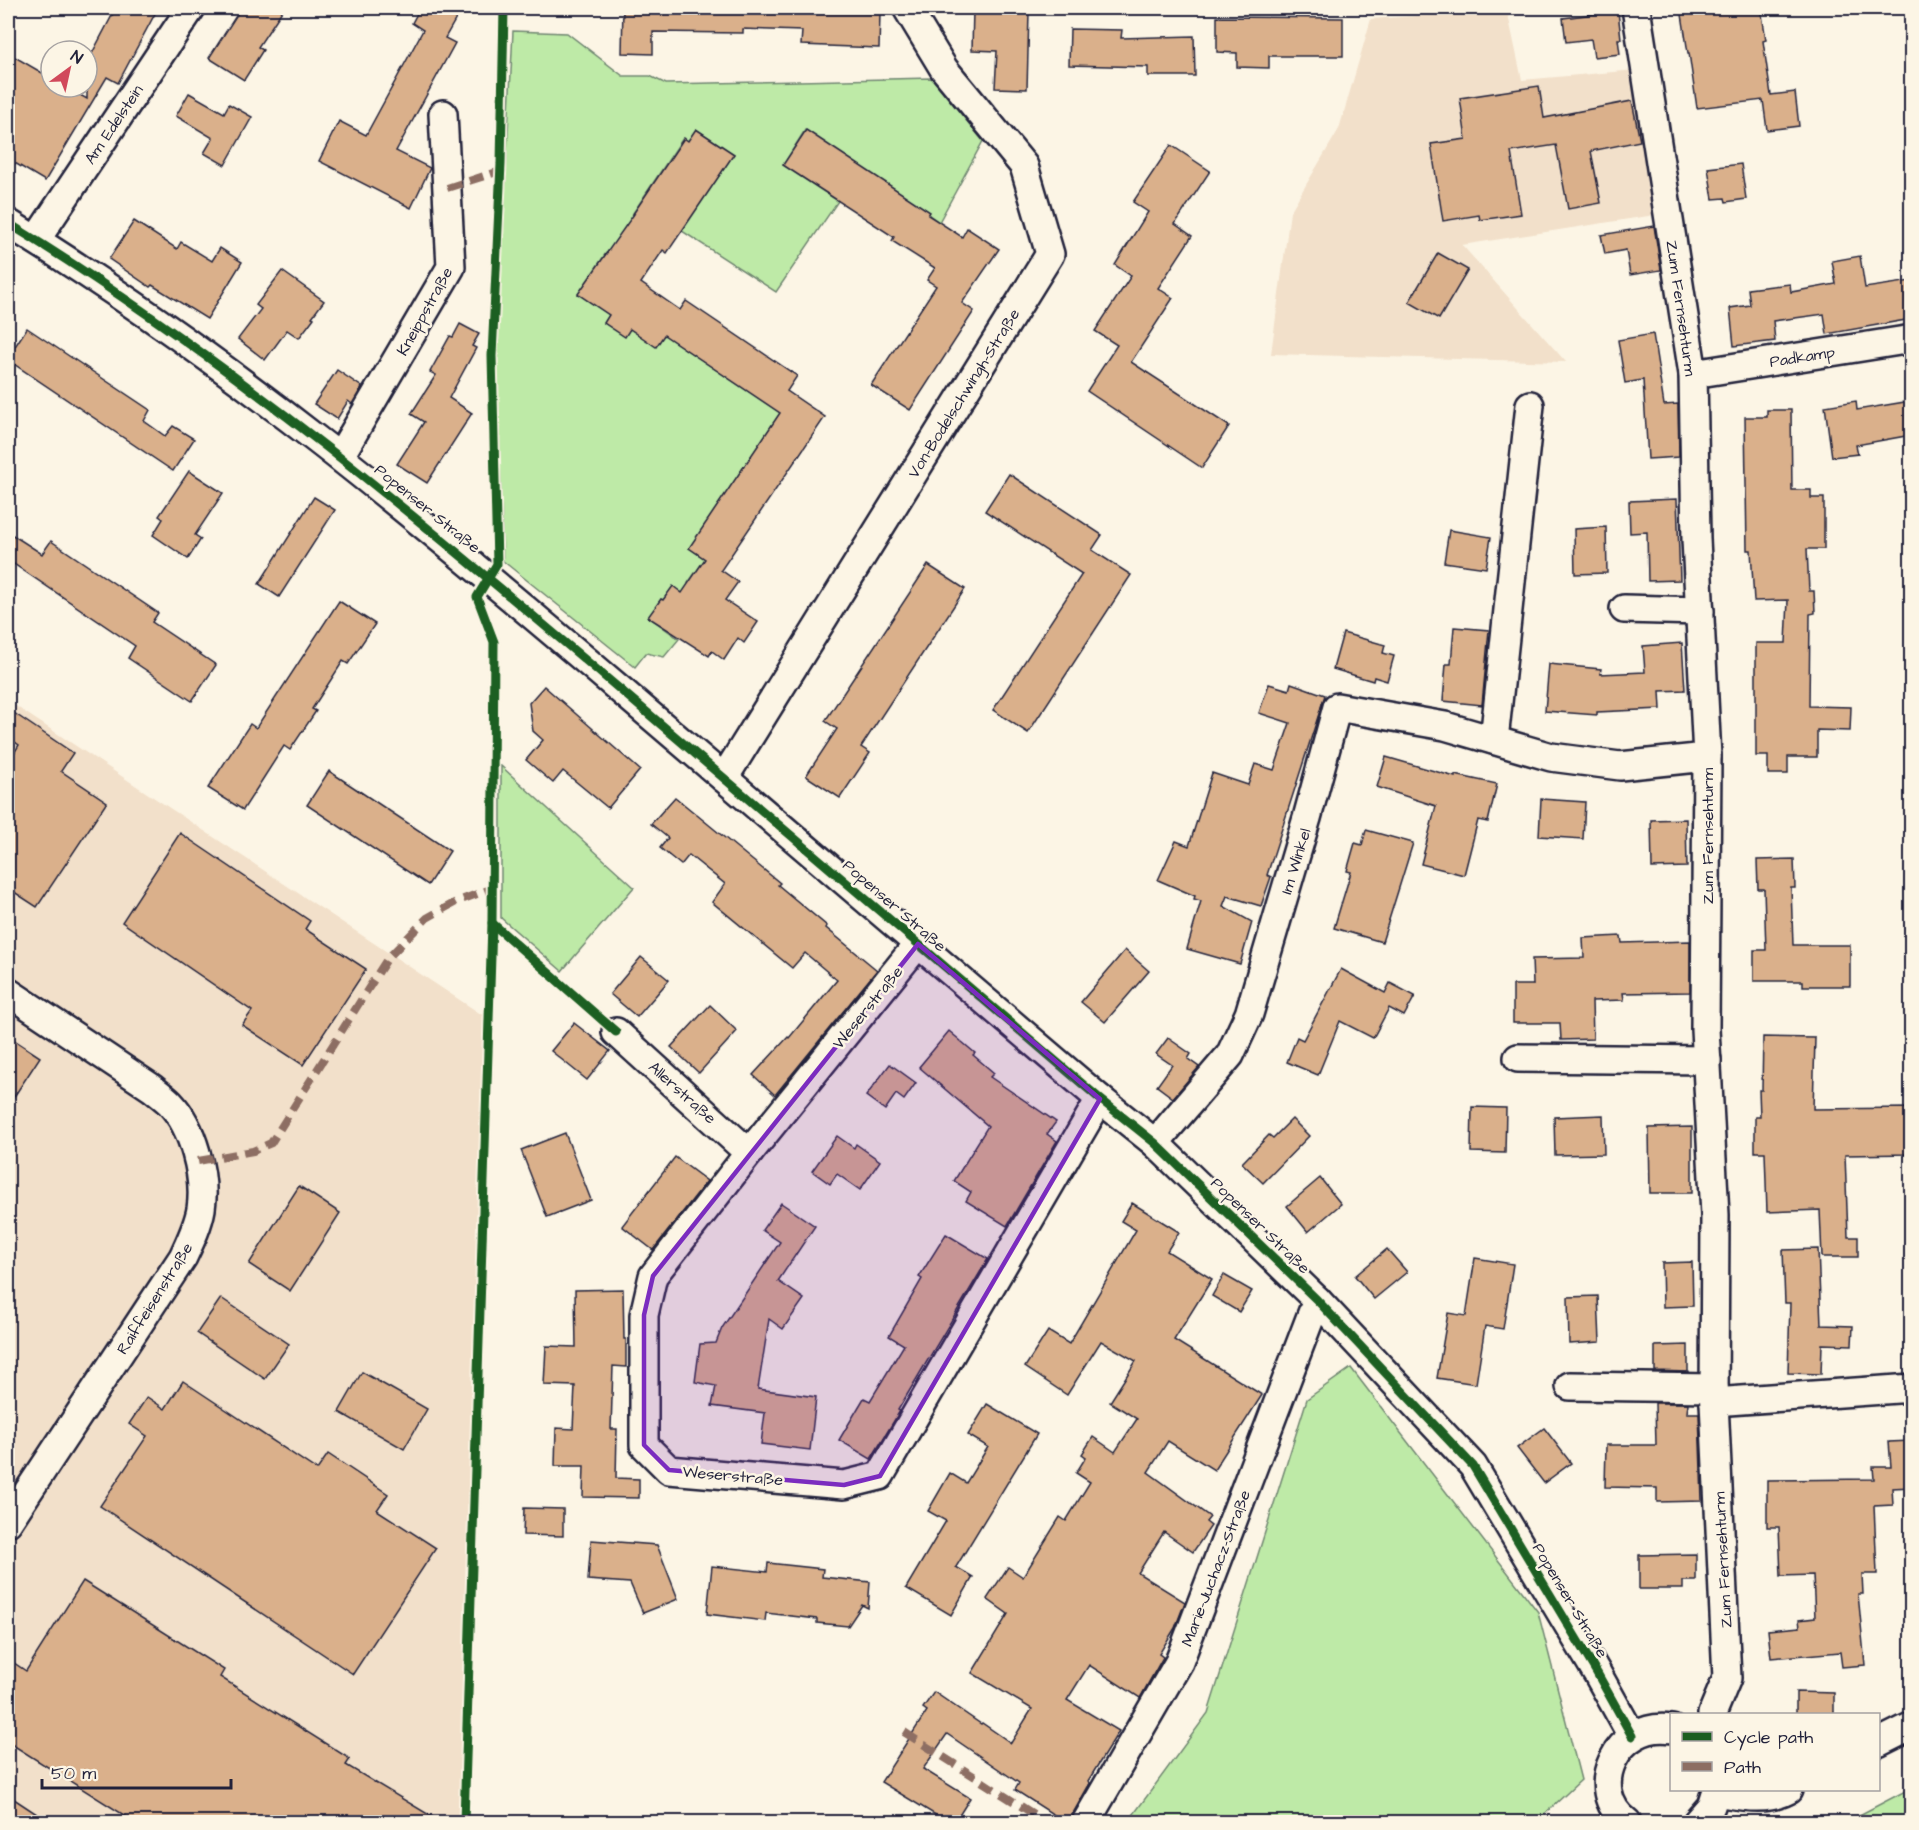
<svg xmlns="http://www.w3.org/2000/svg" width="1919" height="1830" viewBox="0 0 1919 1830" font-family="'Architects Daughter',sans-serif">
<rect width="100%" height="100%" fill="#fcf5e5"/>
<filter id="ink" filterUnits="userSpaceOnUse"><feTurbulence type="fractalNoise" baseFrequency=".0167" numOctaves="2"/><feDisplacementMap in="SourceGraphic" scale="12" xChannelSelector="R" yChannelSelector="G"/><feConvolveMatrix kernelMatrix="1 2 1 2 8 2 1 2 1" color-interpolation-filters="sRGB"/></filter>
<g filter="url(#ink)">
<g fill="#f2e0ca">
<path d="M1507 10 1522 80 1636 70 1655 215 1462 245 1566 362 1271 354 1290 212 1339 129 1371 19Z"/>
<path d="M8 701 490 1020 464 1822H8Z"/>
</g>
<g fill="#beeaa7" stroke="#708671" stroke-width="1.5">
<path d="M513 31 567 33 623 76H650L666 84 932 78 983 141 939 222 928 214 929 212 805 130 783 165 838 201 776 292 682 231 734 154 696 129 688 141 683 138 633 213 637 216 608 253H606L578 294 609 315 604 323 624 336 630 329 656 346 664 335 780 413 689 548 705 559 688 583 687 596 673 587 663 600 661 599 649 617 679 639 664 657 646 653 635 667 503 561 497 358Z"/>
<path d="M501 766 634 887 562 971 501 918Z"/>
<path d="M1351 1368 1538 1612 1581 1780 1536 1822H1128L1208 1713 1307 1399Z"/>
<path d="M1911 1788V1822H1846Z"/>
</g>
<g fill="#dab08b" stroke="#22223b" stroke-width="1.5">
<path d="M116 8H158L118 83 107 77 45 181 8 159V70L15 57 51 78V87H66L87 99V63Z"/>
<path d="M241 8H284L258 47 263 50 244 80 209 58Z"/>
<path d="M420 8H462L445 38 455 43 396 151 430 168 411 208 319 161 339 121 366 135 423 30 412 23Z"/>
<path d="M623 8H804V10L880 13 879 48 801 45 802 31 743 29V33L653 32V54L622 53Z"/>
<path d="M1681 8H1761L1766 40 1763 41 1771 95 1795 92 1799 126 1767 130 1763 100 1697 108 1689 53H1688Z"/>
<path d="M973 10 1029 12 1027 89 995 88 997 51 972 50Z"/>
<path d="M1618 11 1621 39H1618L1620 54 1594 57 1591 39 1566 42 1563 18Z"/>
<path d="M1217 17 1343 18V56H1269V68L1237 67V53L1217 52Z"/>
<path d="M1070 29 1122 30 1121 38 1194 36 1195 76H1148V67L1069 65Z"/>
<path d="M1539 86 1544 118 1632 101 1640 141 1591 151 1601 203 1568 209 1556 145 1511 152 1521 214 1480 220 1479 215 1443 221 1431 144 1466 139 1460 98Z"/>
<path d="M189 93 224 113 229 104 252 117 225 165 204 153 213 138 176 116Z"/>
<path d="M696 129 734 154 667 253 663 250 641 283 680 310 686 301 797 376 787 391 825 417 721 570 738 582 725 600 758 622 744 643 738 638 724 660 712 651 709 656 648 617 661 599 663 600 673 586 682 593 705 559 689 548 780 413 664 335 656 347 630 329 625 337 604 323 609 315 578 294 634 214H633L684 138 688 141Z"/>
<path d="M806 130 930 212 928 215 962 237 967 228 999 249 962 303 974 311 910 410 871 385 936 286 927 280 935 268 892 241 894 237 783 165Z"/>
<path d="M1171 145 1210 171 1175 224 1192 236 1158 288 1173 298 1131 362 1229 426 1202 468 1087 391 1117 345 1095 331 1131 276 1115 265 1148 212 1133 202Z"/>
<path d="M1741 164 1746 199 1726 202 1725 198 1713 199 1708 168Z"/>
<path d="M134 221 177 249 181 242 212 261 220 248 242 262 207 319 152 285 150 287 109 259Z"/>
<path d="M1654 226 1661 270 1630 275 1626 250 1605 254 1601 235Z"/>
<path d="M1438 253 1468 270 1439 319 1409 302Z"/>
<path d="M1860 256 1865 288 1911 281V319L1827 334 1824 314 1773 321 1775 341 1734 346 1730 308 1750 305 1748 289 1790 284 1791 292 1836 284 1832 261Z"/>
<path d="M282 271 324 301 312 317 314 318 299 338 287 330 265 360 238 339 261 309 256 305Z"/>
<path d="M460 324 479 334 472 346 476 348 449 398 472 413 427 483 397 464 424 422 411 414 436 375 430 372 450 336 453 337Z"/>
<path d="M27 328 150 410 144 421 165 436 173 426 194 439 173 471 8 360V357Z"/>
<path d="M1653 334 1664 405 1678 404 1679 457 1648 459 1643 380 1625 383 1618 340Z"/>
<path d="M337 370 362 387 352 404 348 401 337 419 314 404Z"/>
<path d="M1856 401 1857 410 1911 401V435L1856 445 1858 454 1832 457 1825 406Z"/>
<path d="M1767 410H1791L1792 490H1811V498H1824V549H1807L1809 591H1814L1815 613 1810 614 1809 706 1851 707 1850 731 1817 730V757H1788V774H1768V756H1756V643H1786L1788 600 1754 601 1751 550H1747L1745 417H1767Z"/>
<path d="M189 471 223 493 195 535 201 539 188 559 153 535 163 519 159 516Z"/>
<path d="M1009 474 1102 535 1092 550 1131 575 1028 733 993 710 1082 574 985 511Z"/>
<path d="M314 497 335 510 279 597 259 584Z"/>
<path d="M1677 499 1680 580 1648 581 1647 532 1630 533 1629 501Z"/>
<path d="M1606 527 1607 573 1575 574 1574 529Z"/>
<path d="M1449 530 1491 537 1486 568 1444 562Z"/>
<path d="M8 532 42 554 51 541 158 613 152 622 216 665 192 701 128 658 135 646 8 560Z"/>
<path d="M928 565 965 589 861 747 870 753 840 798 806 776 837 729 825 721Z"/>
<path d="M339 601 375 624 348 664 343 661 312 709 316 711 290 750 284 746 243 810 208 788 250 724 256 728Z"/>
<path d="M1454 627 1489 630 1482 705 1443 701 1446 664H1451Z"/>
<path d="M1343 633 1385 645 1383 653 1394 656 1387 681 1374 677 1373 681 1333 669Z"/>
<path d="M1682 643 1685 690 1660 691 1661 709 1597 712V715L1545 711 1549 664 1601 669 1600 674 1645 672 1643 646Z"/>
<path d="M1291 683 1325 695 1267 875 1271 877 1261 906 1227 896 1223 906 1252 922 1240 964 1187 949 1201 901 1194 899 1195 896 1158 880 1176 841 1189 846 1212 773 1248 785 1255 764 1274 770 1290 723 1259 713 1269 684 1289 690Z"/>
<path d="M544 686 640 770 608 808 563 771 553 783 526 760 543 740 533 731 529 703Z"/>
<path d="M8 709 73 753 61 771 107 802 37 907 8 888V763L19 745 8 737Z"/>
<path d="M1386 757 1455 777V775L1497 784 1488 822 1478 820 1464 875 1421 864 1436 806 1377 787Z"/>
<path d="M329 771 450 851 428 885 307 805Z"/>
<path d="M675 797 780 883 778 885 827 926 826 928 877 970 775 1095 753 1075 788 1037 789 1038 837 980 805 953 792 968 712 902 725 884 689 855 681 865 660 848 668 838 651 824Z"/>
<path d="M1541 799 1585 802 1583 839 1539 836Z"/>
<path d="M1686 819 1687 867 1652 868 1651 820Z"/>
<path d="M1366 830 1413 843 1382 942 1334 928 1351 872 1347 871 1355 843 1362 845Z"/>
<path d="M180 833 310 921 305 929 366 969 303 1065 242 1025 252 1011 122 922Z"/>
<path d="M1794 859 1795 888H1791L1793 945H1850V986H1803V981H1754V950H1766L1764 889H1758L1757 860Z"/>
<path d="M1621 936 1622 943 1690 941V992L1623 993 1624 1000 1592 1001 1593 1039 1561 1040 1560 1023H1513V985H1533L1532 959 1584 958 1583 938Z"/>
<path d="M1125 950 1149 971 1105 1022 1081 1002Z"/>
<path d="M641 957 669 980 637 1017 610 994Z"/>
<path d="M1341 969 1385 993 1390 983 1415 996 1404 1016 1389 1008 1373 1038 1340 1021 1318 1075 1287 1062 1297 1037 1303 1040Z"/>
<path d="M710 1005 737 1031 699 1073 671 1047Z"/>
<path d="M574 1023 610 1051 587 1080 551 1051Z"/>
<path d="M949 1031 975 1053 973 1055 994 1073 990 1077 1056 1122 1047 1134 1057 1141 1007 1226 966 1201 971 1192 954 1181 988 1126 919 1067Z"/>
<path d="M8 1036 40 1057 8 1106Z"/>
<path d="M1763 1037 1815 1038 1813 1109 1911 1108V1154L1845 1155 1848 1237H1858V1257H1822L1820 1210 1767 1212 1765 1152H1755V1117H1760L1759 1090H1762Z"/>
<path d="M1168 1038 1191 1054 1188 1059 1199 1067 1173 1098 1157 1086 1172 1065 1156 1054Z"/>
<path d="M890 1064 916 1083 904 1100 896 1094 885 1110 866 1096Z"/>
<path d="M1472 1107 1506 1108 1505 1153 1471 1152Z"/>
<path d="M1603 1115 1604 1154 1555 1155 1554 1117Z"/>
<path d="M1292 1119 1309 1136 1263 1183 1242 1163 1269 1135 1273 1138Z"/>
<path d="M1692 1127V1193H1650L1649 1128Z"/>
<path d="M565 1133 591 1200 547 1217 521 1150Z"/>
<path d="M837 1136 854 1148 856 1144 880 1161 860 1190 837 1174 830 1184 812 1171Z"/>
<path d="M675 1157 707 1181 653 1250 622 1226Z"/>
<path d="M1320 1178 1341 1204 1308 1232 1287 1206Z"/>
<path d="M299 1186 340 1213 290 1291 249 1264Z"/>
<path d="M781 1203 815 1226 778 1281 804 1299 783 1329 769 1319 758 1389 816 1397 810 1450 761 1444 765 1413 712 1406 716 1386 695 1382 700 1344 716 1343 722 1328 780 1242 762 1230Z"/>
<path d="M1132 1203 1179 1232 1167 1251 1212 1279 1174 1340 1262 1395 1214 1470 1168 1441 1148 1472 1210 1517 1206 1522 1211 1526 1193 1552 1164 1532 1138 1573 1185 1602 1175 1628 1159 1654 1163 1657 1140 1698 1089 1665 1067 1700 1119 1731 1088 1781 1090 1783 1068 1822H1065L1015 1790 1019 1783 947 1734 923 1769 970 1798 955 1822H947L881 1782 927 1711 923 1708 934 1692 981 1724 982 1723 1011 1743 1032 1709 972 1673 1008 1614 987 1599 1008 1567 1023 1577 1060 1517 1066 1521 1090 1482 1076 1473 1086 1457 1082 1454 1093 1437 1115 1452 1137 1419 1110 1402 1136 1361 1101 1341 1067 1395 1025 1367 1048 1331 1069 1344 1136 1230 1121 1221Z"/>
<path d="M946 1234 988 1259 898 1410 900 1411 871 1459 839 1440 864 1398 870 1401 904 1345 889 1336 922 1279 919 1277Z"/>
<path d="M1387 1249 1407 1272 1374 1299 1355 1276Z"/>
<path d="M1818 1249 1821 1325 1853 1326 1852 1345 1822 1344 1821 1374 1788 1373 1790 1303H1785L1783 1250Z"/>
<path d="M1475 1258 1513 1264 1503 1329 1485 1326 1476 1384 1437 1378 1448 1313 1466 1316Z"/>
<path d="M1692 1262 1693 1306 1663 1307 1662 1263Z"/>
<path d="M1224 1275 1252 1291 1239 1312 1212 1296Z"/>
<path d="M623 1289 624 1339H626V1367L613 1366 611 1429H617L616 1478 639 1479V1498L583 1497 584 1466H555L556 1428 573 1429 575 1386 544 1385 546 1346 576 1347 575 1290Z"/>
<path d="M1598 1296 1600 1342 1569 1344 1568 1297Z"/>
<path d="M221 1298 289 1344 265 1379 197 1333Z"/>
<path d="M1688 1345V1372L1655 1371V1346Z"/>
<path d="M362 1372 427 1409 404 1449 339 1412Z"/>
<path d="M183 1381 317 1470 328 1454 388 1494 377 1510 436 1548 353 1674 100 1506 147 1436 129 1424 147 1397 165 1409Z"/>
<path d="M1655 1403H1688L1687 1413H1699L1702 1501 1657 1502V1488L1605 1487 1606 1445H1656Z"/>
<path d="M987 1404 1037 1434 956 1567 973 1577 951 1615 906 1588 946 1521 928 1511 950 1473 966 1483 988 1447 968 1435Z"/>
<path d="M1544 1428 1571 1463 1544 1483 1517 1448Z"/>
<path d="M1911 1441V1487L1892 1488 1893 1505 1874 1506 1877 1574H1862L1863 1594H1858L1865 1665 1842 1667 1840 1652 1771 1658 1768 1630 1800 1627 1799 1620 1815 1618 1813 1575 1781 1576 1779 1527H1767V1480L1874 1479 1873 1467H1891L1889 1442Z"/>
<path d="M524 1508 563 1509V1536L523 1535Z"/>
<path d="M591 1540 657 1545 678 1599 643 1613 630 1583 588 1580Z"/>
<path d="M1696 1554V1581H1683V1589H1639V1555Z"/>
<path d="M768 1563 823 1569 822 1577 870 1582 868 1608 862 1605 848 1626 817 1623V1619L766 1613 765 1621 707 1614 712 1566 767 1572Z"/>
<path d="M83 1581 224 1670 220 1677 350 1759 346 1765 441 1822H135L8 1742V1659L26 1671Z"/>
<path d="M1796 1692 1834 1693V1714H1796Z"/>
<path d="M8 1795 49 1822H8Z"/>
</g>
<g fill="none" stroke-linecap="round" stroke-linejoin="round">
<g stroke="#22223b" stroke-width="32">
<g id="minor">
<path d="M1636 8 1693 374 1696 539 1707 757 1705 1029 1715 1215 1714 1402 1727 1678 1712 1714"/>
<path d="M8 223C228 358 427 525 623 692 782 828 941 964 1100 1099L1155 1143 1317 1300 1473 1466 1597 1673 1632 1736"/>
<path d="M36 240 191 8"/>
<path d="M1693 374 1912 339"/>
<path d="M340 456 451 267 443 114"/>
<path d="M1624 609 1700 611"/>
<path d="M1494 740 1530 405"/>
<path d="M724 778 1050 254 1024 166 944 69 907 8"/>
<path d="M918 944 749 1153 653 1276 644 1315V1445L669 1470 844 1485 880 1476 1100 1099"/>
<path d="M8 992 152 1088C158 1093 165 1098 170 1103 193 1127 206 1176 201 1209 198 1226 190 1242 183 1257L8 1522"/>
<path d="M616 1032 749 1153"/>
<path d="M1518 1058 1707 1060"/>
<path d="M1155 1143 1230 1055 1249 1014 1307 818 1337 707 1445 726 1551 757 1620 766 1707 757"/>
<path d="M1570 1386 1714 1388"/>
<path d="M1714 1402 1912 1388"/>
<path d="M1878 1743 1912 1726"/>
<path d="M1716 1792C1741 1796 1765 1802 1788 1790"/>
<path d="M1086 1822 1179 1662 1317 1300"/>
<path d="M1627 1822C1584 1790 1617 1720 1672 1729"/>
<path d="M1697 1822 1711 1806 1716 1790"/>
</g>
</g>
<use href="#minor" stroke="#fcf5e5" stroke-width="27"/>
<g stroke="#8d6e63" stroke-width="8" stroke-dasharray="15 8" stroke-linecap="butt">
<path d="M447 188 500 171"/>
<path d="M198 1161 253 1151 271 1143 387 959 427 918 456 902 493 888"/>
<path d="M904 1732 1046 1822"/>
</g>
<g stroke="#fcf5e5" stroke-width="13">
<g id="cycleway">
<path d="M8 223C228 358 427 525 623 692 782 828 941 964 1100 1099L1155 1143 1317 1300 1473 1466 1597 1673 1632 1736"/>
<path d="M492 923 616 1032"/>
<path d="M464 1822 492 923 494 642 477 597 497 564 492 356 501 164 504 8"/>
</g>
</g>
<use href="#cycleway" stroke="#1b5e20" stroke-width="9"/>
</g>
</g>
<path fill="#7b2cbf" fill-opacity="0.2" stroke="#7b2cbf" stroke-width="4.5" stroke-linejoin="round" d="M918 944 1100 1099 880 1476 844 1485 669 1470 644 1445V1315L653 1276Z"/>
<g text-anchor="middle" stroke-width="5" stroke-linejoin="round" paint-order="stroke">
<g font-size="16" fill="#22223b" stroke="#fcf5e5">
<text transform="translate(113 124) rotate(-56)" y="6">Am Edelstein</text>
<text transform="translate(1682 308) rotate(82)" y="6">Zum Fernsehturm</text>
<text transform="translate(424 311) rotate(-61)" y="6">Kneippstraße</text>
<text transform="translate(1802 356) rotate(-9)" y="6">Padkamp</text>
<text transform="translate(963 393) rotate(-58)" y="6">Von-Bodelschwingh-Straße</text>
<text transform="translate(428 508) rotate(39)" y="6">Popenser Straße</text>
<text transform="translate(1707 836) rotate(-90)" y="6">Zum Fernsehturm</text>
<text transform="translate(1295 861) rotate(-73)" y="6">Im Winkel</text>
<text transform="translate(895 905) rotate(41)" y="6">Popenser Straße</text>
<text transform="translate(867 1007) rotate(-51)" y="6">Weserstraße</text>
<text transform="translate(683 1092) rotate(42)" y="6">Allerstraße</text>
<text transform="translate(1261 1225) rotate(44)" y="6">Popenser Straße</text>
<text transform="translate(154 1298) rotate(-58)" y="6">Raiffeisenstraße</text>
<text transform="translate(733 1475) rotate(5)" y="6">Weserstraße</text>
<text transform="translate(1722 1560) rotate(-93)" y="6">Zum Fernsehturm</text>
<text transform="translate(1215 1568) rotate(-69)" y="6">Marie-Juchacz-Straße</text>
<text transform="translate(1571 1600) rotate(59)" y="6">Popenser Straße</text>
</g>
</g>
<rect width="1919" height="1830" fill="none" stroke="#fcf5e5" stroke-width="30"/>
<rect x="15" y="15" width="1889" height="1800" fill="none" stroke="#22223b" stroke-width="2" filter="url(#ink)"/>
<rect x="1670" y="1713" width="210" height="78" fill="#fcf5e5" stroke="#a5a1a1" stroke-width="1.5"/>
<rect x="1682" y="1732" width="30" height="9" fill="#1b5e20" stroke="#a5a1a1" stroke-width="1.5"/>
<text x="1724" y="1743" font-size="18" fill="#22223b">Cycle path</text>
<rect x="1682" y="1762" width="30" height="9" fill="#8d6e63" stroke="#a5a1a1" stroke-width="1.5"/>
<text x="1724" y="1773" font-size="18" fill="#22223b">Path</text>
<g transform="translate(69 69) rotate(33)"><circle r="28" fill="#fcf5e5" stroke="#a5a1a1" stroke-width="1.5"/>
<path d="M0-4.5L10 22L0 15L-10 22Z" fill="#d1495b"/>
<text y="-9" font-size="16" font-weight="bold" text-anchor="middle" fill="#22223b">N</text>
</g>
<path d="M42 1779v9h189v-9" fill="none" stroke="#22223b" stroke-width="3"/>
<text x="51" y="1779" font-size="18" fill="#22223b" stroke="#fcf5e5" stroke-width="4.5" paint-order="stroke">50 m</text>
</svg>
